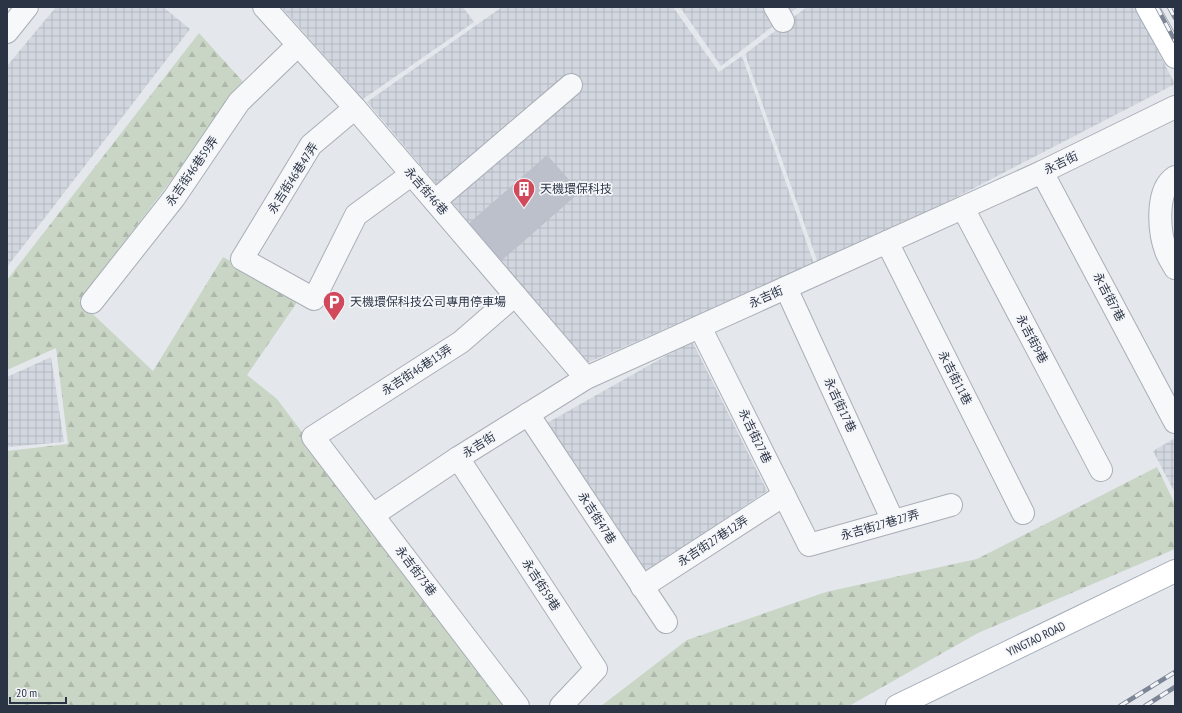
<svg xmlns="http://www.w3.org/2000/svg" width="1182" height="713" viewBox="0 0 1182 713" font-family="'PT Sans Narrow','Noto Sans TC',sans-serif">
<defs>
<pattern id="industrial-grid" width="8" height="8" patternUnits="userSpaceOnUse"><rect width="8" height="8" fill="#d2d6de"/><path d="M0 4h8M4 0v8" fill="none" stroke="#b4b8c0"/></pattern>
<pattern id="forest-firs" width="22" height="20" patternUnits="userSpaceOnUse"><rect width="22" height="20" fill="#c9d6c5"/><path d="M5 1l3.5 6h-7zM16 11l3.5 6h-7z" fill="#adb8ab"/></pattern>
</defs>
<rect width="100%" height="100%" fill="#e4e7ec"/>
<g fill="url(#industrial-grid)">
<path d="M56 7H163L190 29 7 267V66Z"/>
<path d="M281 7H463L474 22 363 99Z"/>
<path d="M502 7H673L719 72 742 56 814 264 587 363 367 102Z"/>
<path d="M680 7H798L721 66Z"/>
<path d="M807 7H1135L1175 84 924 214 818 263 745 54Z"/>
<path d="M692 341 767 491 644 573 547 423Z"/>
<path d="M51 357 64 442 7 447V377Z"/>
<path d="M1175 438V493L1153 451Z"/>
</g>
<g fill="url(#forest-firs)">
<path d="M199 33 245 84 79 301 153 371 223 257 300 298 247 375 277 399 508 706H7V451L68 444 56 348 7 370V280Z"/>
<path d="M1157 467 1175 504V549L978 633 849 706H601L687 640 826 592 977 559Z"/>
</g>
<path fill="#bbc0ca" d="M547 155 580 192 500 262 467 225Z"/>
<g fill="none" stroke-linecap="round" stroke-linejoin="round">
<g stroke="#a9aeb7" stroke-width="24">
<g id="minor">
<path d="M264 7 355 108 586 378"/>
<path d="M775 7 783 21"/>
<path d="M7 32 27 7"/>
<path d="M355 108 311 145 242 259 314 299 356 215 412 174"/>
<path d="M1042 172 1175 422"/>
<path d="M1175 177C1155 190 1159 232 1166 251 1168 257 1172 262 1175 268"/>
<path d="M435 201 571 85"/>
<path d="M963 208 1101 470"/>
<path d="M887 242 1023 513"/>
<path d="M786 288 893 521"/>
<path d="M515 295 461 342 313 437 518 706"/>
<path d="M92 302 174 198 239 102 298 45"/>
<path d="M700 327 809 545 951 505"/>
<path d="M528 414 666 622"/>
<path d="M458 458 596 669 561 706"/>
<path d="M373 515 458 458 586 378 1042 172 1175 107"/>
<path d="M642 587 784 495"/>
</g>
</g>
<g stroke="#a3abb8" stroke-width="24">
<g id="major">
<path d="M1147 7 1175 57"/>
<path d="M897 706 1175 571"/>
</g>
</g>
<use href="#minor" stroke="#f7f8fa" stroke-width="22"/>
<use href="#major" stroke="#fff" stroke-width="22"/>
<g stroke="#7d8696" stroke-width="4.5">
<g id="rail">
<path d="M1157 7 1175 41"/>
<path d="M1169 7 1175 18"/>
<path d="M1120 706 1175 672"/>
<path d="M1145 706 1175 687"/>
</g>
</g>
<use href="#rail" stroke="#f4f6f9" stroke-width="3" stroke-dasharray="9" stroke-linecap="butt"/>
</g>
<defs>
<g id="building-pin" transform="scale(1.15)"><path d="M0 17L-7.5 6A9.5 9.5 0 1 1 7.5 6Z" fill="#d1495b" stroke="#f4f6f9"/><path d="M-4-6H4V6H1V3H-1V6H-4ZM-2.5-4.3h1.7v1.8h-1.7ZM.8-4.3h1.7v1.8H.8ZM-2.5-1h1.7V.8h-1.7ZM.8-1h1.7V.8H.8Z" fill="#fff"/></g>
<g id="parking-pin" transform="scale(1.15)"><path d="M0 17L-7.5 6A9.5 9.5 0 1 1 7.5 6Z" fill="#d1495b" stroke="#f4f6f9"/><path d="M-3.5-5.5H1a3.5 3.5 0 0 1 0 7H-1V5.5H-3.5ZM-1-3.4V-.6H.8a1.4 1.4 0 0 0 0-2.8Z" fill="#fff"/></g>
</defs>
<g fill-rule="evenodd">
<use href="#building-pin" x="524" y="189"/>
<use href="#parking-pin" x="334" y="302"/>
</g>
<g text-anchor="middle" stroke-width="3.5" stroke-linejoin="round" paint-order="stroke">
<g font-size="12" fill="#2b3445" stroke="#f4f6f9">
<text transform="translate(1061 163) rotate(-26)" y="4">永吉街</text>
<text transform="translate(192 171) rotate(-55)" y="4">永吉街46巷59弄</text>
<text transform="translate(293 178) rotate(-57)" y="4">永吉街46巷47弄</text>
<text transform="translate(426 191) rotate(49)" y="4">永吉街46巷</text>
<text transform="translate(766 297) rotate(-24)" y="4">永吉街</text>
<text transform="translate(1109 297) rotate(62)" y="4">永吉街7巷</text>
<text transform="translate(1032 339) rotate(62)" y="4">永吉街9巷</text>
<text transform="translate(417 370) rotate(-33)" y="4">永吉街46巷13弄</text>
<text transform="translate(955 378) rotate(63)" y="4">永吉街11巷</text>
<text transform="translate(840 405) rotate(65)" y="4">永吉街17巷</text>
<text transform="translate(755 436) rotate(64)" y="4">永吉街27巷</text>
<text transform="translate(479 445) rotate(-32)" y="4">永吉街</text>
<text transform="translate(597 518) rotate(57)" y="4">永吉街47巷</text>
<text transform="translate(880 525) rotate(-16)" y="4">永吉街27巷27弄</text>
<text transform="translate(713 541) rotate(-33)" y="4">永吉街27巷12弄</text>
<text transform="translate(416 571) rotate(53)" y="4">永吉街73巷</text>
<text transform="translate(541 585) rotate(57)" y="4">永吉街59巷</text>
<text transform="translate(1036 639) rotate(-26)" y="4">YINGTAO ROAD</text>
</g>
<g font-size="12" fill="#2b3445" stroke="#f4f6f9" text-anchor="start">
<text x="540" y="193">天機環保科技</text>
<text x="350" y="306">天機環保科技公司專用停車場</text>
</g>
</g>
<rect width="1182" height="713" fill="none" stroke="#2b3445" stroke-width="16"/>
<path d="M10 697v6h56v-6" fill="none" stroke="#2b3445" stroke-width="2"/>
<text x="16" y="697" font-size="12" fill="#2b3445" stroke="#f4f6f9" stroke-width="3" paint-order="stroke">20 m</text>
</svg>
